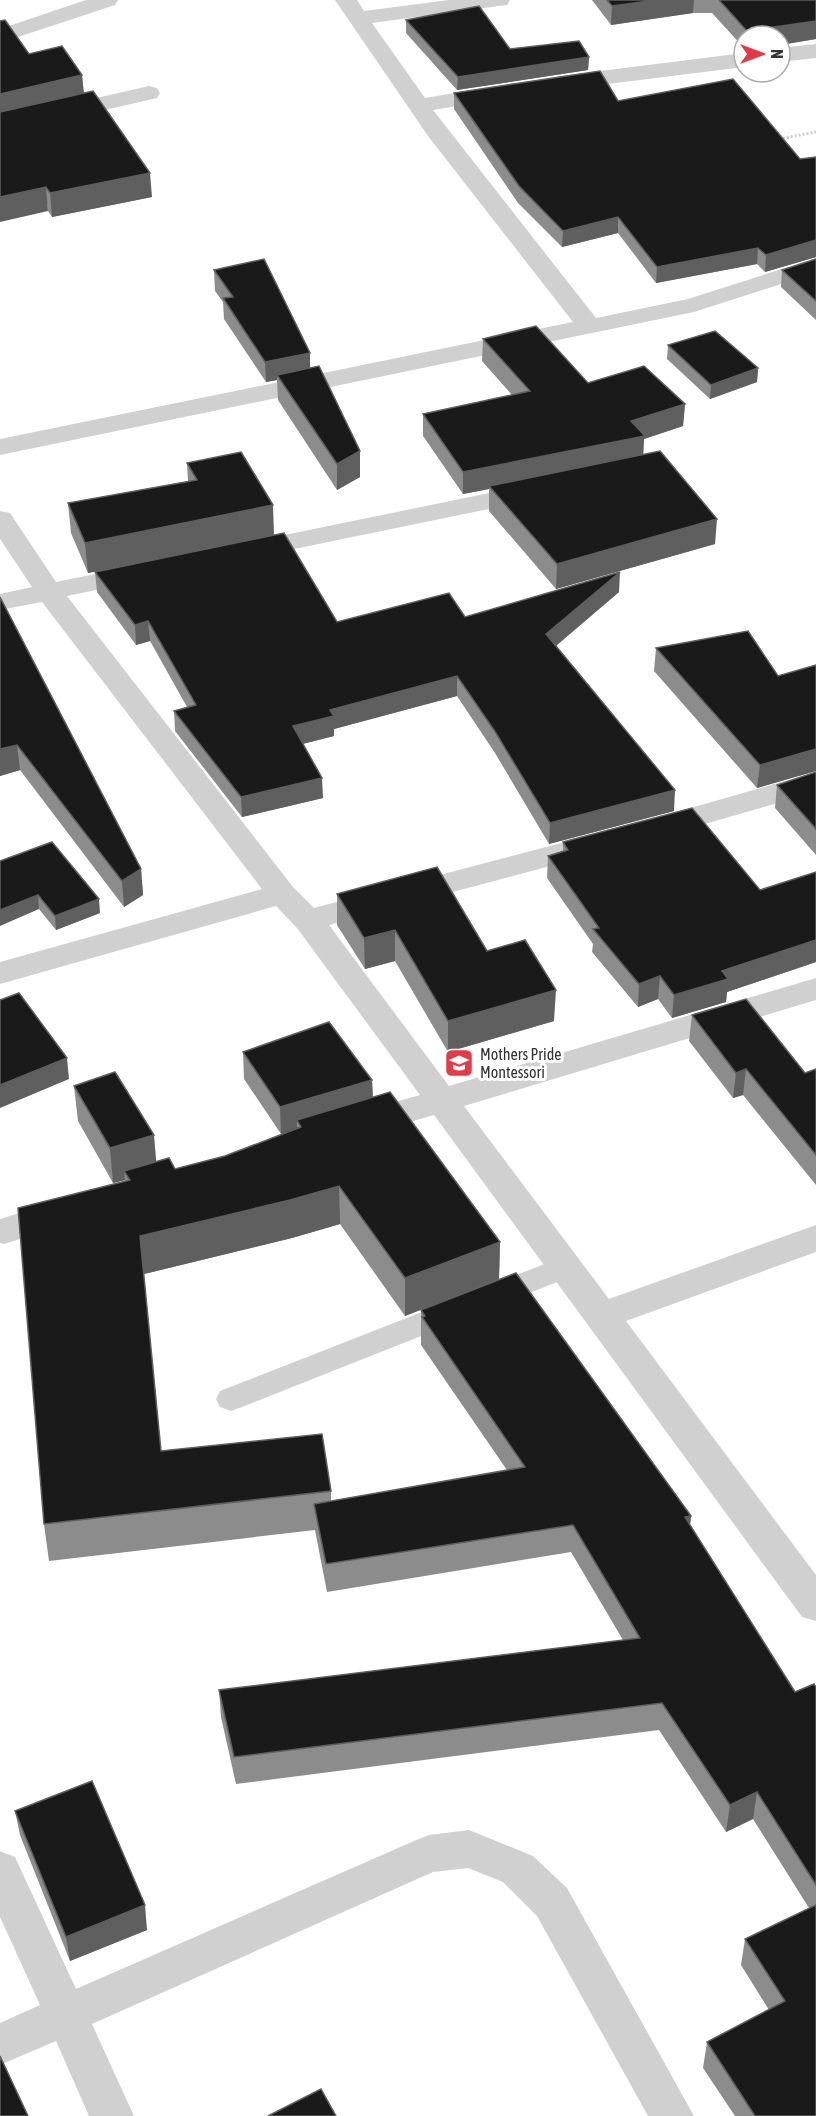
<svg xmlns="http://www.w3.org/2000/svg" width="816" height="2116" viewBox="0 0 816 2116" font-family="'Asap Condensed',sans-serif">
<rect width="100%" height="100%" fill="#fff"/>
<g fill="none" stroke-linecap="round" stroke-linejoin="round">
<path stroke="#cdcdcd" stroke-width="3" stroke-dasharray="2 2" stroke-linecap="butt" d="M779 139 816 132"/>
<path fill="#d0d0d0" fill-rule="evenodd" d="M565 1256 575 1259 579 1267 575 1275 242 1407 231 1411 220 1407 216 1399 220 1391Z"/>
<g fill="#d0d0d0" fill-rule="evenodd">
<path d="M86 0H118L115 5 0 43V29Z"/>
<path d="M335 0H357L364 11 449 0H510L507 5 499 6 372 23 425 98 497 86 505 88 508 93 505 98 433 110 596 318 688 299 816 258V273L694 312 0 455V439L573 322 428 136Z"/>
<path d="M816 44V58L780 62V48Z"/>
<path d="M744 53V67L560 90 552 88 549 83 552 78 560 76Z"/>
<path d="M149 86 157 88 160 93 157 98 0 134V120Z"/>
<path d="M533 484 542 486 546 492 542 498 246 559 236 557 232 551 236 545 246 543Z"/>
<path d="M0 511 10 513 56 582 139 565 149 567 153 573 149 579 67 596 293 887 314 908 592 835 603 838 607 845 603 852 329 925 449 1086 816 978V1000L464 1106 609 1299 816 1225V1252L626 1321 816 1575V1621L802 1617 434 1115 362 1136 350 1133 345 1124 350 1115 420 1095 297 928 276 906 0 984V962L262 889 42 602 0 610V594L32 587 0 539Z"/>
<path d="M816 772V792L656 838 645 835 641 828 645 821Z"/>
<path d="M62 1200 74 1204 79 1213 74 1222 4 1244 0 1243V1219Z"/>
<path d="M469 1830 533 1856 567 1888 694 2116H648L537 1916 503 1882 468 1868 433 1872 92 2024 134 2116H89L56 2041 0 2065V2023L40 2005 0 1917V1851L15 1857 76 1989 414 1841 429 1835Z"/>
</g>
</g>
<g fill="#8c8c8c">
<path d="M592 0H816V39L780 45V36H744V48L712 13H693L611 25Z"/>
<path d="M406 20 510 49 589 57 588 70 457 90 406 33Z"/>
<path d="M29 54 82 75 84 93 152 197 52 217 48 211Z"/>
<path d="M454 93 618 101 800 159 816 157V257L765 272 757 264 656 283 618 233 562 247 518 203 454 109Z"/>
<path d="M816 259V320L781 287 782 270Z"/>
<path d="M214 270 310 353V368L360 451V477L337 490 278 400 277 380 266 382 224 319 223 302 215 291Z"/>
<path d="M483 339 588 383 685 404 683 426 644 439 643 455 715 544 556 589 489 511V489L463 494 423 436V414L512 395 482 361Z"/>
<path d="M668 345 758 368 757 382 710 399 667 359Z"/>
<path d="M187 463 274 535 88 573 71 533 68 503 188 481Z"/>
<path d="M95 572 337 622 465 617 619 592 556 646 674 811 549 844 495 753 457 696 334 729V736L303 744 323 798 242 817 175 731 174 711 187 707 150 641 136 645 97 592Z"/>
<path d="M0 597 141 869 143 895 124 907 20 770 0 776Z"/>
<path d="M656 648 778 676 816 665V771L757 788 654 671Z"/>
<path d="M816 772V855L775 808 777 785Z"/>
<path d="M563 842 760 890 816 872V962L727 992 726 1002 672 1018 658 999 638 1007 592 952 593 944 547 878 548 856 563 851Z"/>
<path d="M0 861 100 913 56 930Z"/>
<path d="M337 894 487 951 554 1021 448 1052 395 961 365 969 337 925Z"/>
<path d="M692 1015 805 1073 816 1069V1185L743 1095 733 1098 689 1041Z"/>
<path d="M243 1052 372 1080 373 1098 500 1242 499 1279 405 1316 340 1224 292 1238 144 1274 161 1451 331 1491V1501L507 1470 421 1345V1310L691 1516 690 1525 795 1692 816 1687V2116H735L703 2068 707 2042 769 2010 741 1965 745 1939 809 1908 753 1819 726 1832 659 1730 236 1784 221 1717 219 1690 623 1640 571 1552 327 1592 315 1530 49 1561 44 1524 125 1181V1180L113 1183 78 1121 74 1086 156 1162 175 1169 225 1156 290 1131 281 1134 244 1079Z"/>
<path d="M15 1811 147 1930 70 1961 20 1835Z"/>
</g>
<g fill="#5f5f5f">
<path d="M657 0H694L693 13 611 25 612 6Z"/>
<path d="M816 21V39L780 45V36H747V31Z"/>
<path d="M589 57 588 70 457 90 458 77Z"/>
<path d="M82 75 84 98 0 118V94Z"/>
<path d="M150 173 152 197 52 217 50 193Z"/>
<path d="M46 187 48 211 0 222V197Z"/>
<path d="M618 217V233L562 247 563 231Z"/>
<path d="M816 240V257L765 272 766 255Z"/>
<path d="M758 248 757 264 656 283 657 267Z"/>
<path d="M310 353V373L277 375V380L266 382 265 362Z"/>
<path d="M758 368 757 382 710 399 711 385Z"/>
<path d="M685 404 683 426 644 439 643 459 489 486V489L463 494V472Z"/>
<path d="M360 451V477L337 490V464Z"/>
<path d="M273 505 274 535 88 573 85 543Z"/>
<path d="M717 519 715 544 556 589 557 564Z"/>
<path d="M620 572 619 592 545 655 546 634Z"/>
<path d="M148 621 150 641 136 645 135 625Z"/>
<path d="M457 676V696L334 729V736L294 746 293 726 330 710Z"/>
<path d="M17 745 20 770 0 776V749Z"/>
<path d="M816 749V771L757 788 760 765Z"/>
<path d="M322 778 323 798 242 817 241 797Z"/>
<path d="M675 790 674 811 549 844 550 823Z"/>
<path d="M141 869 143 895 124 907 122 881Z"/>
<path d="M38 895 39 909 0 926V910Z"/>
<path d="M99 899 100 913 56 930 55 916Z"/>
<path d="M395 930V961L365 969 364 938Z"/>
<path d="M816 940V962L727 992 726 1002 672 1018 674 995 722 971Z"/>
<path d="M660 976 658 999 638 1007 639 984Z"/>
<path d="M556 990 554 1021 448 1052V1021Z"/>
<path d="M67 1058 69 1079 0 1108V1085Z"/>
<path d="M746 1069 743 1095 733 1098 736 1073Z"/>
<path d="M372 1080 373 1107 297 1120V1129L281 1134 280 1107Z"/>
<path d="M154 1135 157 1170 124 1171 125 1180 113 1183 110 1148Z"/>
<path d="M339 1186 340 1224 292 1238 144 1274 140 1236Z"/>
<path d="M500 1242 499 1279 405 1316V1278Z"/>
<path d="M691 1516 688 1544 685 1517Z"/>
<path d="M757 1792 753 1819 726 1832 730 1805Z"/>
<path d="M145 1905 147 1930 70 1961 66 1937Z"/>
</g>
<g fill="#1a1a1a" stroke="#5f5f5f" stroke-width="1.5">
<path d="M607 0H657L612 6Z"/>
<path d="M719 0H816V21L747 31Z"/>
<path d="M479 6 510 49 579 41 589 57 458 77 406 20Z"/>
<path d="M5 20 29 54 62 46 82 75 0 94V21Z"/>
<path d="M600 71 618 101 733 79 800 159 816 157V240L766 255 758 248 657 267 618 217 563 231 519 186 454 93Z"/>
<path d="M93 91 150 173 50 193 46 187 0 197V112Z"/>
<path d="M264 259 310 353 265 362 223 298 233 297 214 270Z"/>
<path d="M816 259V301L782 270Z"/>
<path d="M536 326 588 383 644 366 685 404 631 421 645 436 463 472 423 414 530 391 483 339Z"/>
<path d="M715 331 758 368 711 385 668 345Z"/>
<path d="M319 366 360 451 337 464 277 375Z"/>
<path d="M660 451 717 519 557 564 489 486Z"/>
<path d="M241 452 273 505 85 543 68 503 197 480 187 463Z"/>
<path d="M284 533 337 622 449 593 465 617 620 572 546 634 675 790 550 823 496 733 457 676 330 710 334 716 293 726 322 778 241 797 174 711 196 705 148 621 135 625 95 572Z"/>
<path d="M0 597 141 869 122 881 17 745 0 749Z"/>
<path d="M748 631 778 676 816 665V749L760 765 656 648Z"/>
<path d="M816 772V829L777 785Z"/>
<path d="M692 808 760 890 816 872V940L722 971 728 979 674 995 660 976 639 984 593 929 599 928 548 856 568 850 563 842Z"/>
<path d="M52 842 99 899 55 916 38 895 0 910V861Z"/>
<path d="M437 867 487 951 525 940 556 990 448 1021 395 930 364 938 337 894Z"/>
<path d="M19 993 67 1058 0 1085V1000Z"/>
<path d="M746 999 805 1073 816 1069V1155L746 1069 736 1073 692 1015Z"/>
<path d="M329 1022 372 1080 280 1107 243 1052Z"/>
<path d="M115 1072 154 1135 110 1148 74 1086Z"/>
<path d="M390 1092 500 1242 405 1278 339 1186 290 1200 140 1236 161 1451 322 1434 331 1491 44 1524 18 1208 130 1180 124 1171 169 1158 175 1169 225 1156 301 1127 297 1120Z"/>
<path d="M516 1273 691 1516 685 1517 795 1692 814 1684 816 1687V1885L757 1792 730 1805 662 1703 234 1757 219 1690 640 1638 573 1525 326 1564 314 1504 525 1467 422 1317 425 1316 421 1310Z"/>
<path d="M92 1781 145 1905 66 1937 15 1811Z"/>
<path d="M816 1905V2116H755L707 2042 785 2001 745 1939Z"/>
<path d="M0 2056 28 2116H0Z"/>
<path d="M321 2089 336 2116H268Z"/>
</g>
<defs>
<g id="school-square" transform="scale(1.5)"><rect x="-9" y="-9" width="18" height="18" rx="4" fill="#e63946" stroke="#fff"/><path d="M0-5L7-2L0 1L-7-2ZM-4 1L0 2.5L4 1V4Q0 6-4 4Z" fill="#fff"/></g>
</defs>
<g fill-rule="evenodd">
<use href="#school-square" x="459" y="1063"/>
</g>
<g text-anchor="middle" stroke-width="6" stroke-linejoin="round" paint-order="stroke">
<g font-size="16" fill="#333" stroke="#fff" text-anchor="start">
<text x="480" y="1060">Mothers Pride<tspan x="480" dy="18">Montessori</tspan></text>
</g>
</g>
<g transform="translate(762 54) rotate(90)"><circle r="28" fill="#ffffff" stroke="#adadad" stroke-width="1.5"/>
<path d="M0-4.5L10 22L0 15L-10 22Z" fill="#e63946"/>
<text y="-9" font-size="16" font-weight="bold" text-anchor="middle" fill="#333333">N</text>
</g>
</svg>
